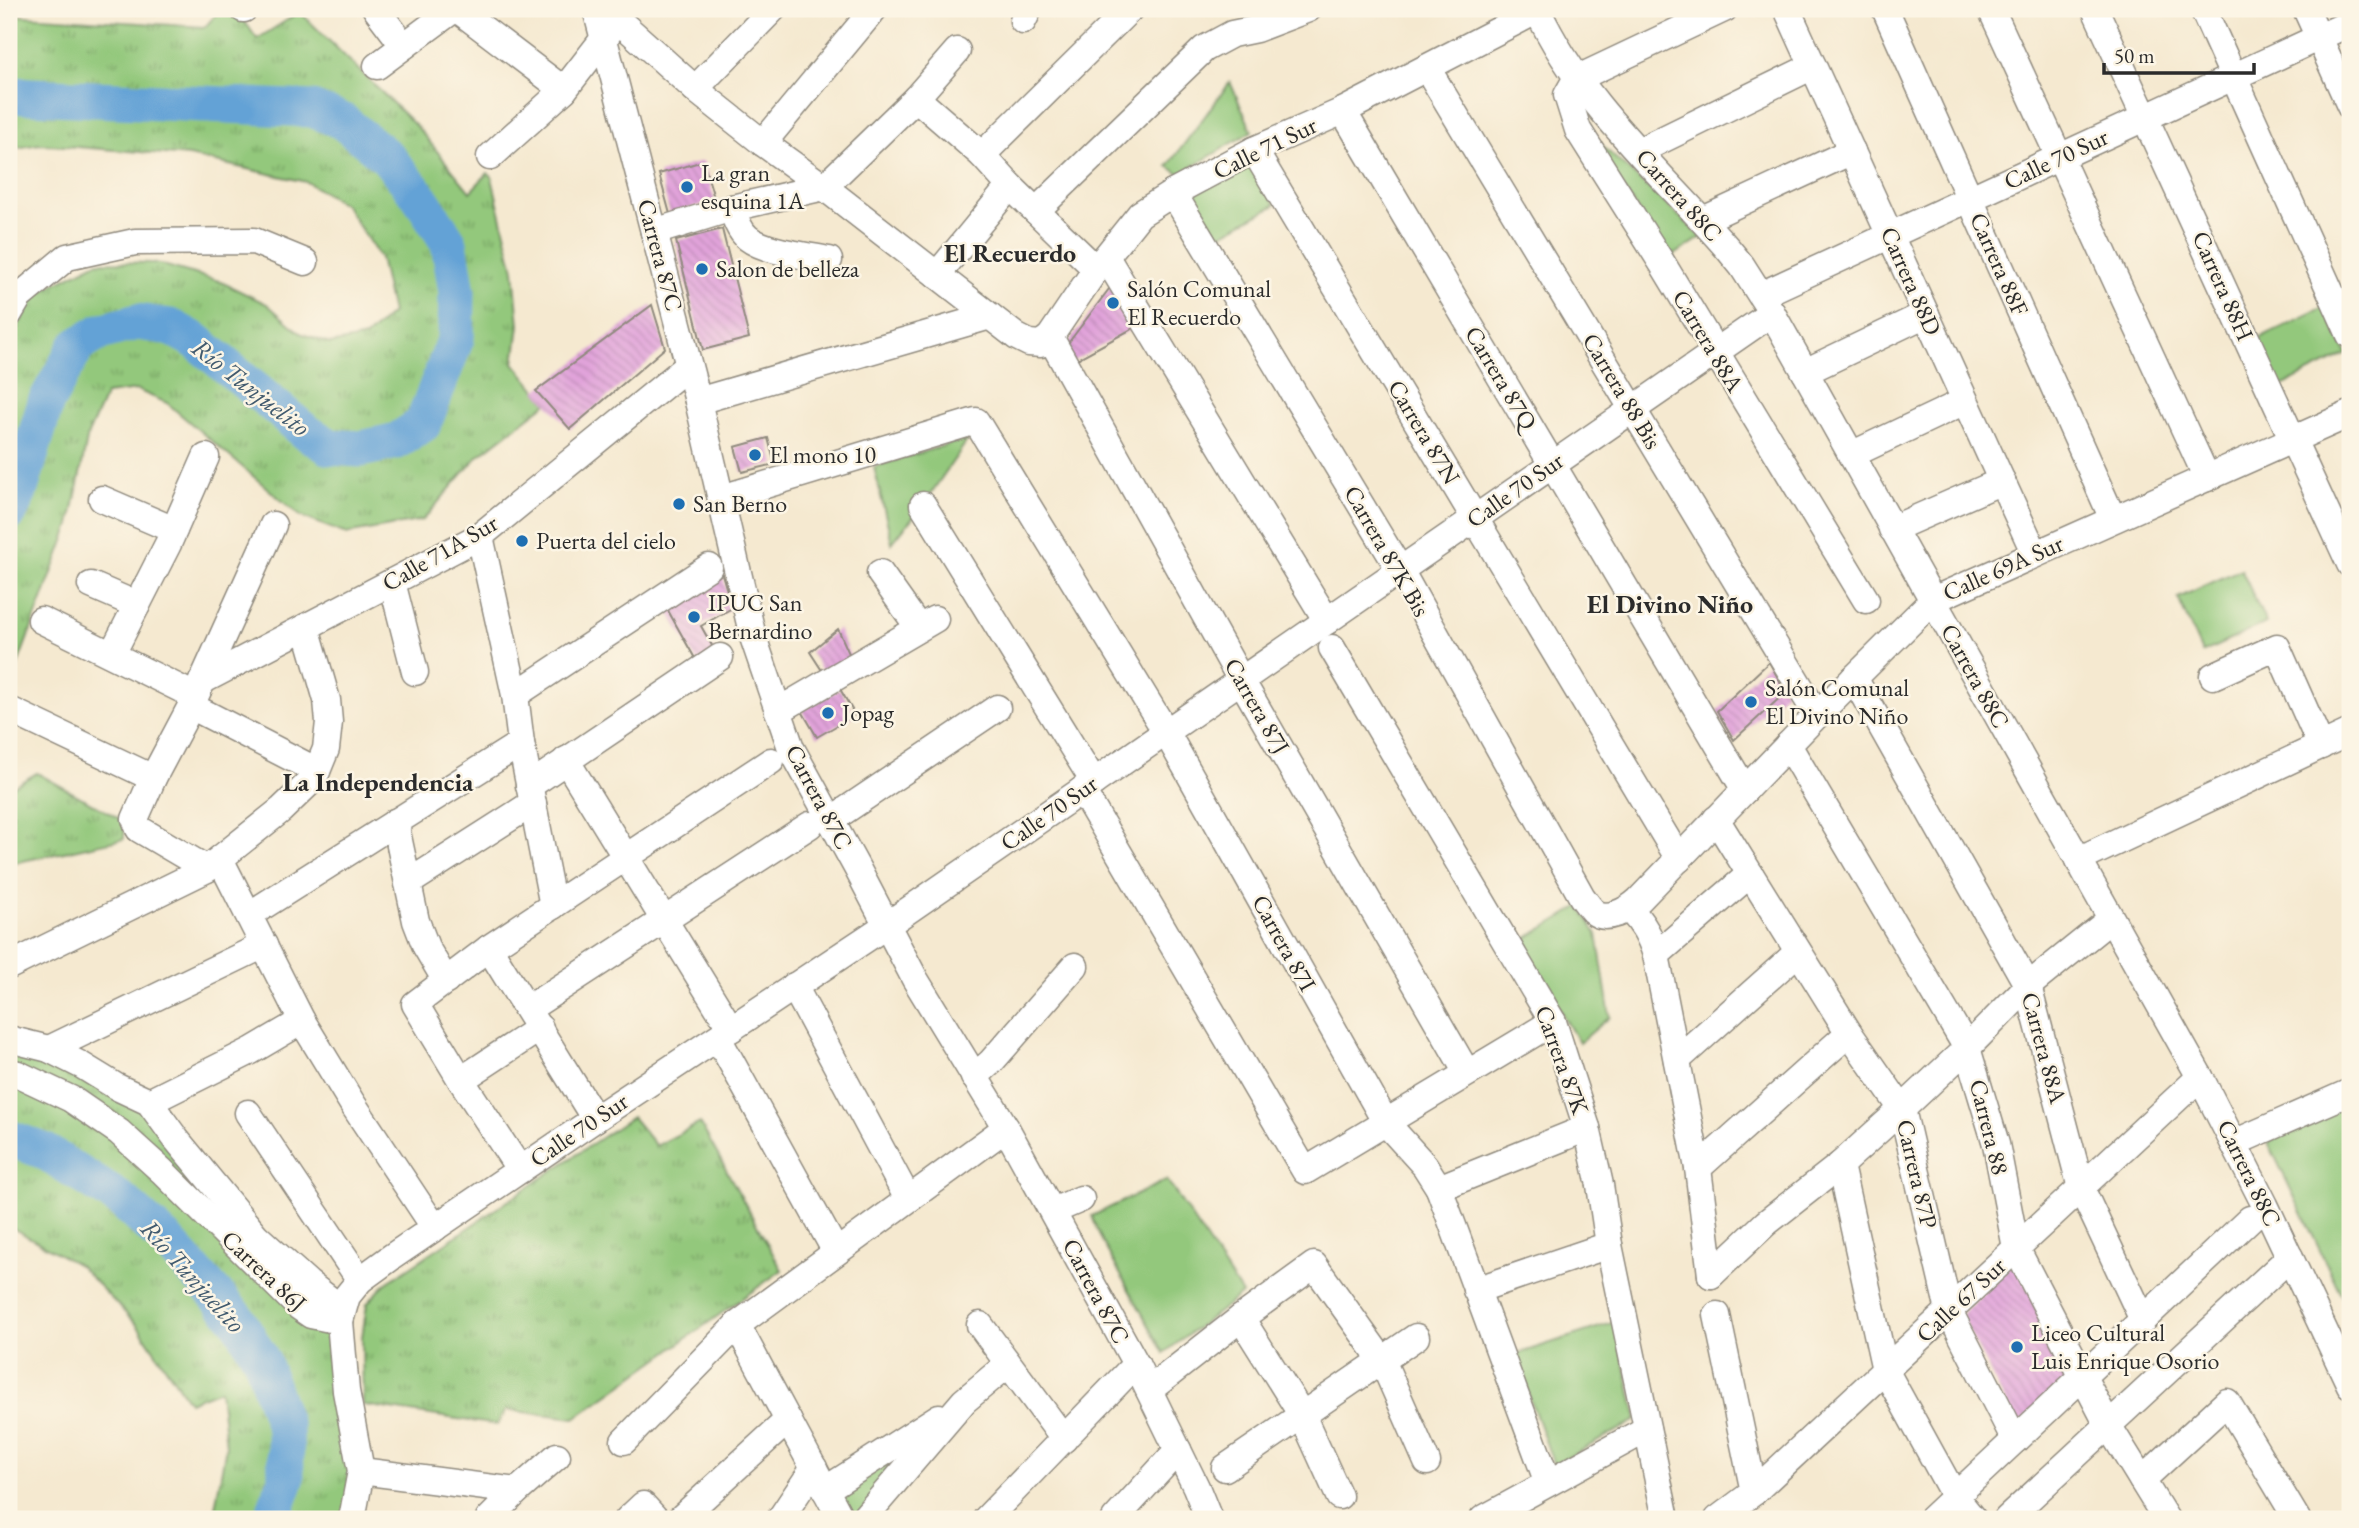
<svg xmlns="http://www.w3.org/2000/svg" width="2359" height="1528" viewBox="0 0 2359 1528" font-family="'EB Garamond',serif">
<defs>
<pattern id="grass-tufts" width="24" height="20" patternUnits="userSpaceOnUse" patternTransform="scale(1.75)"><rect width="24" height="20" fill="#93c87b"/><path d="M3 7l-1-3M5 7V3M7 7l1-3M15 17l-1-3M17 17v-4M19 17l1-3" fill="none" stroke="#78a365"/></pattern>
<pattern id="building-back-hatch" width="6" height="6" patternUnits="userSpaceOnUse" patternTransform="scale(1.75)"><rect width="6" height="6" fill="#e1a3da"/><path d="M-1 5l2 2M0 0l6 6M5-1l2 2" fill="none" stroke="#c18cbb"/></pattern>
</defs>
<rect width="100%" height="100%" fill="#fcf5e5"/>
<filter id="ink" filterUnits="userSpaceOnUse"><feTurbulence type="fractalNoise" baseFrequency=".0143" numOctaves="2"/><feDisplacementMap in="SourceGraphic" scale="14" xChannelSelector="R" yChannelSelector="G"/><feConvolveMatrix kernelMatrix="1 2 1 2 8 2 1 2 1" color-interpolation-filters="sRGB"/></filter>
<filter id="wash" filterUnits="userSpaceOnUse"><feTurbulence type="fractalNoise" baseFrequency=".00686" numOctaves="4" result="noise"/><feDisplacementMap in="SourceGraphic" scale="28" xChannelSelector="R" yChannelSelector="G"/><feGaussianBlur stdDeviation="1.57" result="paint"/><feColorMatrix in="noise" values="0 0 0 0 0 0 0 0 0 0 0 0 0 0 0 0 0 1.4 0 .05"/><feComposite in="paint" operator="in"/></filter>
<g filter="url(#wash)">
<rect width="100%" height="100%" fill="#f5e9d0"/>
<g fill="url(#grass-tufts)" stroke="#5f7a53" stroke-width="2">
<path d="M221 9H236L257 39 300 12 419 129 470 192 488 173 492 178 514 270 519 325 514 363 547 403 477 457 423 520 346 534 300 516 167 403 137 390 106 394 88 434 70 525 13 677 9 681V342L37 293 97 262 156 263 219 281 267 304 300 333 330 344 366 337 392 313 380 258 345 205 306 182 189 156 40 144 9 149V15L205 27Z"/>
<path d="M37 773 124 821V839L9 864V786L12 787Z"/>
<path d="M9 1054 82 1076 144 1112 315 1306 334 1358 353 1467 346 1519H213L226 1446 220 1390 189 1402 137 1325 80 1266 9 1226Z"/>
<path d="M632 1117 656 1146 700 1123 782 1270 575 1418 506 1410 497 1425 363 1405 362 1337 367 1304 385 1284Z"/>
</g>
<g fill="#93c87b" stroke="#5f7a53" stroke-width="2">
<path d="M1230 82 1252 131 1180 174 1168 166Z"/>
<path d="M1589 134 1702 237 1668 259Z"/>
<path d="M1249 162 1275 205 1213 239 1188 197Z"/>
<path d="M2324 307 2347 354 2278 388 2255 340Z"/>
<path d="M969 438 923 505 892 543 874 467Z"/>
<path d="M2241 569 2266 623 2202 653 2178 598Z"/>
<path d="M1580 906 1597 934 1610 1017 1579 1043 1520 942Z"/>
<path d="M2350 1104V1274L2344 1277 2350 1291V1313L2268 1142Z"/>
<path d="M1167 1180 1242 1294 1164 1353 1102 1241 1092 1216Z"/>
<path d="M1615 1322 1637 1420 1554 1465 1514 1355Z"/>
<path d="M947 1416 855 1519 840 1494Z"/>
</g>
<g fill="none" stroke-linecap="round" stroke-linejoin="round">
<g stroke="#64a2d6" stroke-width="37">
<path d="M9 95 312 109 342 121 387 157 419 196 449 243 457 292 456 338 423 424 397 441 361 449 330 447 306 432 196 341 171 327 137 322 100 332 77 346 46 402 19 492 9 513"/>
<path d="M9 1138 44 1151 121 1200 167 1241 237 1318 262 1361 285 1429 286 1480 272 1519"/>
</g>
</g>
<g id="blocks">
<g fill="url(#building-back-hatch)">
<path d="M703 161 715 201 670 214 659 174Z"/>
<path d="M722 229 749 338 703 350 676 241Z"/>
<path d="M1115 281 1139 325 1070 363 1063 350Z"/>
<path d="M652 305 665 348 570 429 536 391Z"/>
<path d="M768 438 775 464 742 472 735 447Z"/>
<path d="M722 574 732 608 701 626 715 651 697 662 666 607Z"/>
<path d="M838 629 851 658 825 675 810 652Z"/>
<path d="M1769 662 1786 692 1734 740 1717 711Z"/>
<path d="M840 689 855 715 817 737 802 711Z"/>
<path d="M2014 1261 2073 1378 2017 1425 1961 1316Z"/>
</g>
</g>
</g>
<g filter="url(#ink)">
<use href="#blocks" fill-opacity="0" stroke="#908a7e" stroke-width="2"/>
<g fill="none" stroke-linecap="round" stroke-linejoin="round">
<g stroke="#908a7e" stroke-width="29">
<g id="minor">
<path d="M243 9H244"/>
<path d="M376 9 404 46"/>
<path d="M457 9 564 90"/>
<path d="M596 9 698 401 753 637 791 748 857 868 915 979 1006 1128 1136 1364 1196 1487 1209 1519"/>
<path d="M1537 9C1580 103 1661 172 1728 249L1742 266 1772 313 2200 1077 2265 1205 2350 1385"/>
<path d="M1724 9 1576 79 1567 95 1578 130 1662 263 1866 600"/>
<path d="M1787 9 2035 554"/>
<path d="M1885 9 2113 519"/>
<path d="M1991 9 2207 478"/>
<path d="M2095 9 2350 564"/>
<path d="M2203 9 2350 335"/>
<path d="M2306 9 2350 106"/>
<path d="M618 20 695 89 763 143 824 187 1017 337 1029 343 1041 344 1050 337 1096 269 1140 214 1173 193 1254 150 1343 111 1538 10"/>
<path d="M1023 21 1029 9"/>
<path d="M377 66 454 9"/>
<path d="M1427 68 1817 715"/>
<path d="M695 89 773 9"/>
<path d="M916 98 982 155 1010 186 1096 269"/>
<path d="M1343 111 1745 790"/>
<path d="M763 143 874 9"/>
<path d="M1254 150 1679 859"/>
<path d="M1639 151 1813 66"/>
<path d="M982 155 1130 9"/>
<path d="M490 157 564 90 612 28"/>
<path d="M1173 193 1400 570 1582 897C1585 901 1589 907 1593 911 1606 923 1628 910 1639 900L1817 715 1933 600 2350 414"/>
<path d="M732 208C735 218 739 231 748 238 766 252 806 255 829 260"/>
<path d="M1036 211 1204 49 1232 34 1256 29 1308 9"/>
<path d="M1703 220 1852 151"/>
<path d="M654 232 732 208 824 187 916 98 957 51"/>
<path d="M1106 257 1327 621"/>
<path d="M937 275 1010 186"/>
<path d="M1761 295 2350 23"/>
<path d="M9 314 19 297 67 257 135 242 254 241 305 262"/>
<path d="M1050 337 1241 680 1467 1073"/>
<path d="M1805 372 1926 314"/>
<path d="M698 401 990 316"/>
<path d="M1851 455 1965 401"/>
<path d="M722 498 976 421 1166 732 1386 1123 1425 1166 1439 1188 1548 1483"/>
<path d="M102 499 174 530"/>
<path d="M923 505 1094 782"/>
<path d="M1892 529 2002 481"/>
<path d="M480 536 515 695 521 743 553 906"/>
<path d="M880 573 919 628"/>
<path d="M392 582 415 672"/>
<path d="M91 585 137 605"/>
<path d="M41 620 195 696"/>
<path d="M1332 648 1553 1022 1587 1128 1600 1185 1609 1245 1666 1519"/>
<path d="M112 654 168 544 206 457"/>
<path d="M2213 676 2277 647 2321 746"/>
<path d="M1854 678 2028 986 2081 1188 2143 1320"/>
<path d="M202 681 480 536 688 366"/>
<path d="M515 695 709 567"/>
<path d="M191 706 317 771"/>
<path d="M778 711 935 619"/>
<path d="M14 712 153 778"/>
<path d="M1788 745 1967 1048 1996 1144 2016 1248 2108 1425 2166 1519"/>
<path d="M566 760 731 1029"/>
<path d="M529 786 720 657"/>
<path d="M1082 790 1305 1171 1553 1022"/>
<path d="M1716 819 1849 1033 1902 1109 1949 1311 2015 1440"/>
<path d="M831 820 997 708"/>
<path d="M395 822 416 921 426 947 446 981"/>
<path d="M220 859 302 1021 352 1103 435 1228"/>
<path d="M2078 860 2350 732"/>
<path d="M207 869 139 829 135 819 153 778 191 706 273 525"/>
<path d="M408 883 533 803"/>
<path d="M1629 909C1643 923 1650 936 1656 955L1698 1168 1711 1275"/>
<path d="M249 915 521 743"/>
<path d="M489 948 595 1119"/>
<path d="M1656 955 1750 874"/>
<path d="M9 966 207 869 281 810 308 784 317 771 326 749 329 722 327 700 306 627"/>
<path d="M794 986 908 1199"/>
<path d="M528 1009 810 825"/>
<path d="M718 1038 836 1252"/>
<path d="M9 1039 49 1049 81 1065 117 1087 149 1102 176 1139 256 1236 308 1283 342 1309"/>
<path d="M49 1049 264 945"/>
<path d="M1677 1060 1798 952"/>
<path d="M9 1072 18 1074 71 1099 119 1132 162 1171 298 1306 311 1315 340 1321 346 1391 361 1471 352 1519"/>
<path d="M974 1077 991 1062 1075 966"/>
<path d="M461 1080 540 1028"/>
<path d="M149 1102 251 1051 302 1021"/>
<path d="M248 1113 360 1280"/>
<path d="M2234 1143 2350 1092"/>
<path d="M1840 1165 1885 1370 1955 1497 1973 1519"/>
<path d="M1698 1168 1849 1033"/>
<path d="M520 1170 461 1080 415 1004 489 948 771 761"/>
<path d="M1439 1188 1587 1128"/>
<path d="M1053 1211 1081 1199"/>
<path d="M1711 1275 1766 1223 1840 1165 1902 1109 1967 1048 2028 986 2111 919"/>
<path d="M1476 1290 1609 1245"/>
<path d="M1717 1315 1754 1492"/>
<path d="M1241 1318 1302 1415 1339 1496"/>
<path d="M340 1321 347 1296 360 1280 393 1256 595 1119 887 925 1772 313"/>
<path d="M737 1325 841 1519"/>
<path d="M980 1325 1064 1439"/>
<path d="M1149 1390 1241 1318 1314 1265 1382 1360 1427 1462"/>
<path d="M624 1441 737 1325 1006 1128"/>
<path d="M1225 1468 1416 1337"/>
<path d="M361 1471 517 1491"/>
<path d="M2142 1480 2227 1402 2297 1519"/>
<path d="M825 1490 939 1417"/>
<path d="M489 1519 517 1491 557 1456"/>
<path d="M628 1519 643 1505 656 1519"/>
<path d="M680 1519 788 1420"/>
<path d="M780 1519 814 1468"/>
<path d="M863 1519 964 1401 1008 1364"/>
<path d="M986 1519 1136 1364"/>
<path d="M1115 1519 1178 1450"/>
<path d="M1483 1519 1647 1429"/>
<path d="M1718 1519 1754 1492 2200 1077"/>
<path d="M1931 1519 2250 1219"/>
<path d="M2007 1519 2290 1257"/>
</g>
</g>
<use href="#minor" stroke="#fff" stroke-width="26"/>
</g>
</g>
<g fill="#1f6fb2" stroke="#fcf5e5" stroke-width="2.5">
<circle cx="687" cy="187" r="7"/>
<circle cx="702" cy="269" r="7"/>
<circle cx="1113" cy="303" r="7"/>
<circle cx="755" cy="455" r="7"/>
<circle cx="679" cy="504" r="7"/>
<circle cx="522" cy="541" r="7"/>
<circle cx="694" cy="617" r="7"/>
<circle cx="1751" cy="702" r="7"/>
<circle cx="828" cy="713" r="7"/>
<circle cx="2017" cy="1347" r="7"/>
</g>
<g text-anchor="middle" stroke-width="5" stroke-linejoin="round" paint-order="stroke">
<g font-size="24" fill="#2b2b2b" stroke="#fcf5e5">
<text transform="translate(1265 148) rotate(-26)" y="8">Calle 71 Sur</text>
<text transform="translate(2056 159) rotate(-25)" y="8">Calle 70 Sur</text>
<text transform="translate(1679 195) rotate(48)" y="8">Carrera 88C</text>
<text transform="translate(660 255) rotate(75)" y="8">Carrera 87C</text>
<text transform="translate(1999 264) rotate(66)" y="8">Carrera 88F</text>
<text transform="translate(1911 281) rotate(66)" y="8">Carrera 88D</text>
<text transform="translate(2223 286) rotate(66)" y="8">Carrera 88H</text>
<text transform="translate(1708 341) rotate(59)" y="8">Carrera 88A</text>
<text transform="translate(1501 378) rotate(59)" y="8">Carrera 87Q</text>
<text transform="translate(1622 391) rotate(59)" y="8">Carrera 88 Bis</text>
<text transform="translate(1424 432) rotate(59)" y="8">Carrera 87N</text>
<text transform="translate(1515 490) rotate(-35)" y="8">Calle 70 Sur</text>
<text transform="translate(1387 551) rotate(60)" y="8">Carrera 87K Bis</text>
<text transform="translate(440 553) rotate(-30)" y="8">Calle 71A Sur</text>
<text transform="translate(2003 568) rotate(-24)" y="8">Calle 69A Sur</text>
<text transform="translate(1975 676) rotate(61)" y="8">Carrera 88C</text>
<text transform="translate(1257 706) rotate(60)" y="8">Carrera 87J</text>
<text transform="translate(819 797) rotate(62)" y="8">Carrera 87C</text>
<text transform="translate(1049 813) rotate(-35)" y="8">Calle 70 Sur</text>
<text transform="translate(1284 943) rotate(61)" y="8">Carrera 87I</text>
<text transform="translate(2044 1048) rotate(75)" y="8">Carrera 88A</text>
<text transform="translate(1562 1060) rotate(70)" y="8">Carrera 87K</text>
<text transform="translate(1989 1127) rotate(76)" y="8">Carrera 88</text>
<text transform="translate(579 1130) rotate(-34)" y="8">Calle 70 Sur</text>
<text transform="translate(2249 1173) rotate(64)" y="8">Carrera 88C</text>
<text transform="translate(1917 1174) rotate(77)" y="8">Carrera 87P</text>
<text transform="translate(264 1271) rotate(43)" y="8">Carrera 86J</text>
<text transform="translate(1096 1291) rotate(62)" y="8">Carrera 87C</text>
<text transform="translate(1961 1300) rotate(-43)" y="8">Calle 67 Sur</text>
</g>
<g font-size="24" fill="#2b2b2b" stroke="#fcf5e5" text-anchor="start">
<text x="701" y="181">La gran<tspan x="701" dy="28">esquina 1A</tspan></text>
<text x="716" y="277">Salon de belleza</text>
<text x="1127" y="297">Salón Comunal<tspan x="1127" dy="28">El Recuerdo</tspan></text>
<text x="769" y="463">El mono 10</text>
<text x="693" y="512">San Berno</text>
<text x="536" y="549">Puerta del cielo</text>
<text x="708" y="611">IPUC San<tspan x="708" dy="28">Bernardino</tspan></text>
<text x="1765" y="696">Salón Comunal<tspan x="1765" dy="28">El Divino Niño</tspan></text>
<text x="842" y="721">Jopag</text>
<text x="2031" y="1341">Liceo Cultural<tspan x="2031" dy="28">Luis Enrique Osorio</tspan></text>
</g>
<g font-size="26" font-weight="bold" fill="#2b2b2b" stroke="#fcf5e5">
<text x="1010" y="262">El Recuerdo</text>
<text x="1670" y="613">El Divino Niño</text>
<text x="378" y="791">La Independencia</text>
</g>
<g font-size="26" font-style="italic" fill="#425b6f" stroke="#fcf5e5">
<text transform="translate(251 387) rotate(38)" y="9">Río Tunjuelito</text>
<text transform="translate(193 1276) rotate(48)" y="9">Río Tunjuelito</text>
</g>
</g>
<rect width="2359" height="1528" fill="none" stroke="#fcf5e5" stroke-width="35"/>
<path d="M2104 63v10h150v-10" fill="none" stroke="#2b2b2b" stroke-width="3.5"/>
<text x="2114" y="63" font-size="21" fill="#2b2b2b" stroke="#fcf5e5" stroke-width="5" paint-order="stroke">50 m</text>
</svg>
